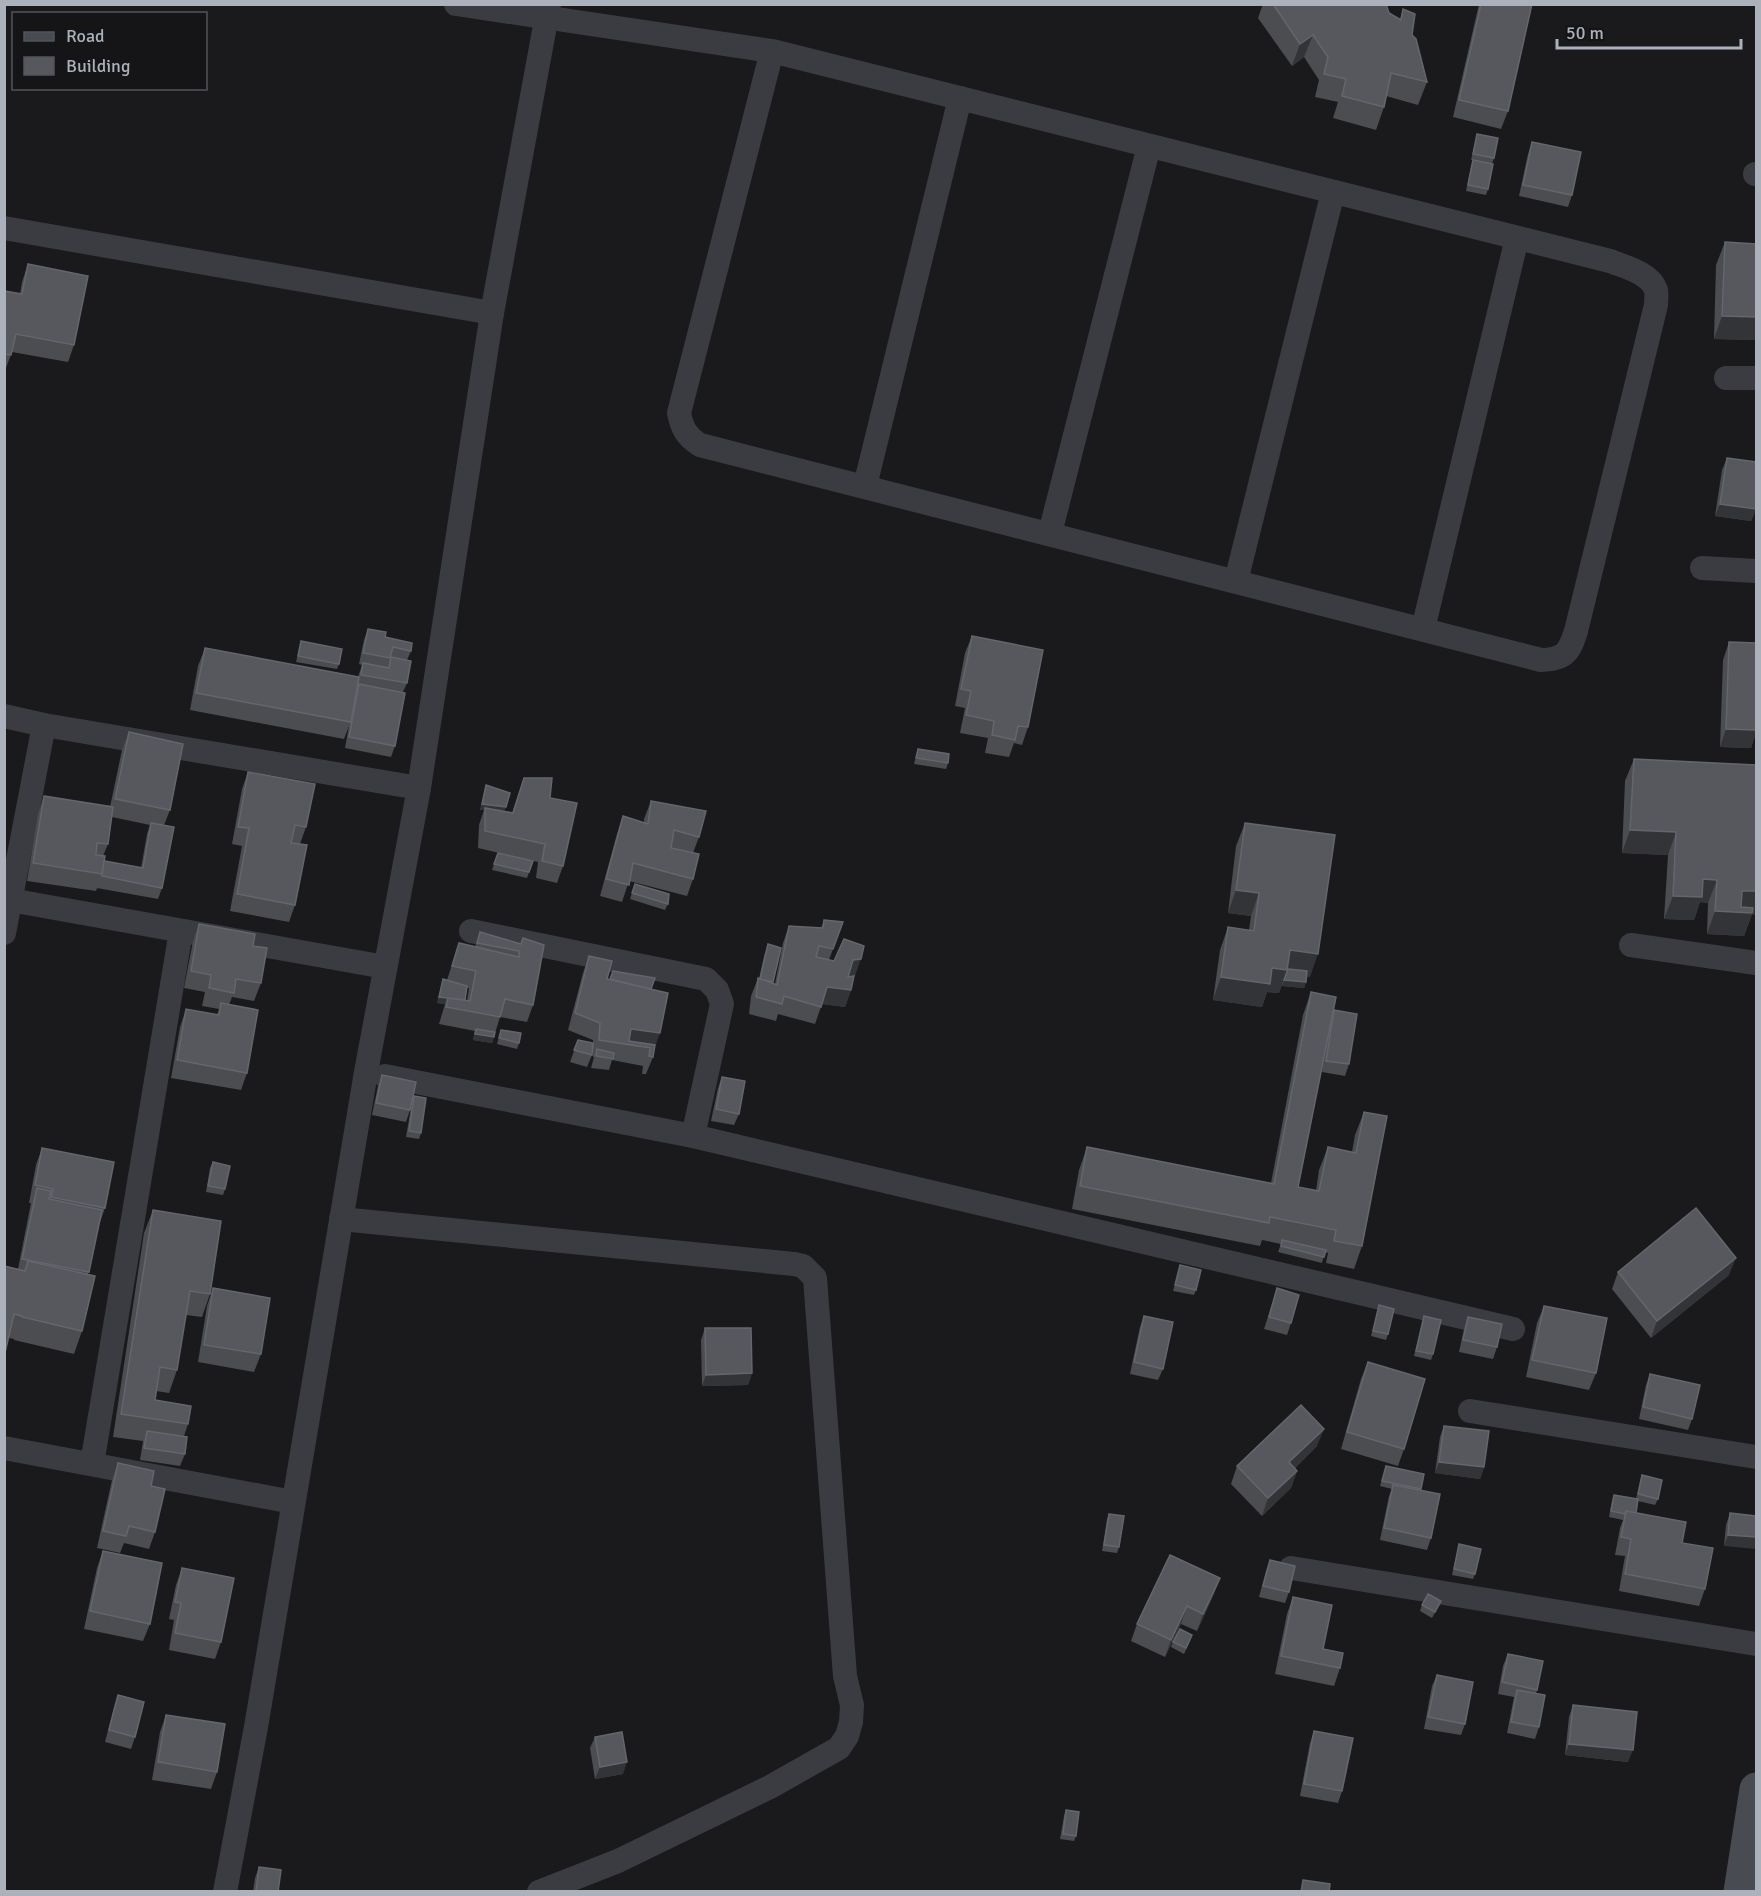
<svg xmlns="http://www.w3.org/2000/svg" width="1761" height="1896" viewBox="0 0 1761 1896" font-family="Signika,sans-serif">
<rect width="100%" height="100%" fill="#1a1a1c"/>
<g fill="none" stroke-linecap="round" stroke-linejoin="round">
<g stroke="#3b3c42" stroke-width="24">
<path d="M456 4 772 51 1610 261C1625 267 1650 273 1656 290 1657 294 1656 301 1656 305L1576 631C1569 653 1565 659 1541 660L700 445C686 436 682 428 679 413L772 51"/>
<path d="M1755 174H1756"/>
<path d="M4 228 492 313"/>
<path d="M1726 378H1756"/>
<path d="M865 486 960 98"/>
<path d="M1050 533 1149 146"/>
<path d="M1702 568 1756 571"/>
<path d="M1236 581 1333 192"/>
<path d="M1423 629 1517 238"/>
<path d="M4 716 44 725 419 788"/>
<path d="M10 900 385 967"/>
<path d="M471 931 706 979 717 990 722 1004 693 1136"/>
<path d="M4 933 44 725"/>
<path d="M1631 945 1756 963"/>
<path d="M385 1076 693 1136 1513 1329"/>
<path d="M341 1219 794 1264 803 1266 815 1278 845 1676 852 1705 851 1722 847 1736 839 1748 770 1787 618 1861 539 1892"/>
<path d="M1470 1411 1756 1457"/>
<path d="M4 1448 293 1502"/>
<path d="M92 1464 181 931"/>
<path d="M1291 1568 1756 1644"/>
<path d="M225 1892 256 1727 366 1072 419 788 492 313 549 4"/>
</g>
<path stroke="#484b52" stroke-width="33" d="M1740 1892 1756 1789"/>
</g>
<g fill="#4b4d51" fill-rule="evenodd">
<path d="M1263 4H1386L1389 13 1400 19 1403 9 1427 82 1418 105 1386 96 1384 107 1376 130 1333 118 1338 102 1315 97 1319 80 1304 57 1292 66 1258 18Z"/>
<path d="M1479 4H1532L1508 111 1501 129 1453 117Z"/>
<path d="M1477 134 1494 158 1492 164 1471 160Z"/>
<path d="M1532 142 1572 195 1568 207 1519 196 1528 154Z"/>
<path d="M1473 160 1488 189 1486 195 1466 191 1471 166Z"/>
<path d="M1725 242 1756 244V340L1714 339 1716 265Z"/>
<path d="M28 264 74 345 68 362 12 352 4 373V291L20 294 22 282Z"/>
<path d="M1727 458 1756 509 1751 521 1715 516 1722 470Z"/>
<path d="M368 629 411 651 407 660V683L403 692 395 746 391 757 345 748 349 726 344 739 190 710 198 666 205 648 358 677 362 665 359 664 364 640Z"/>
<path d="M972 636 1028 727 1022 745 1014 743 1009 757 985 753 988 738 960 733 965 708 955 706 965 653Z"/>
<path d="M301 641 339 664 337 669 296 662Z"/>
<path d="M1729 642 1756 643V732L1751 748 1720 747 1723 660Z"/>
<path d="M129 732 170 810 164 825 162 888 158 899 97 888 98 885 96 891 27 881 38 814 44 796 110 807 122 750ZM112 817 150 825 147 834 141 868 104 863 103 856 108 844Z"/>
<path d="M918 749 948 763 946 769 914 764Z"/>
<path d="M1634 759 1756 765V915L1752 914 1744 936 1707 934 1708 903 1700 902 1694 920 1664 919 1668 855 1622 853 1625 781Z"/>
<path d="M248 772 306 827 300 844 295 905 289 922 230 911 242 846 232 844 242 789Z"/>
<path d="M524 778 550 798 563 866 557 883 536 878 538 862 478 848 479 825 484 810H480L486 785 504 811 512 813Z"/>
<path d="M651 801 699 837 693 853V879L687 896 629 881 622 902 600 896 617 834 623 816 644 823V819Z"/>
<path d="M1245 823 1310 977 1306 976V982L1304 988 1282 986V985L1279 993 1267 992 1262 1007 1213 1000 1220 950 1228 927 1249 930 1251 916 1228 913 1236 846Z"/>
<path d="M533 861 527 878 492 870 494 864Z"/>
<path d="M635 884 668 904 665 910 630 899Z"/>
<path d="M824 920 843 922 829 960 855 976H854L851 990 845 1007 822 1004 815 1024 778 1014 776 1021 749 1014 751 996 758 978 759 979 764 956 768 944 773 983 775 984 783 943 789 926 821 928Z"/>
<path d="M199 924 253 946 261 983 254 1001 232 997 229 1005 247 1073 241 1090 171 1078 180 1027 186 1009 217 1015 219 1009 202 1006 205 992 184 988 193 941Z"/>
<path d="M480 932 521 944 533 1005 527 1022 500 1017 492 1043 473 1040 475 1031 439 1024 445 1004 437 1003 443 979 447 980 459 943 475 947ZM467 988H469L467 1001H465Z"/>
<path d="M589 956 607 979 651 989 654 1050 653 1057 646 1074H642L643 1066 612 1060 609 1070 591 1068 594 1057H593V1040L568 1030 583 973Z"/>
<path d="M1311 992 1332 1016 1334 1010 1349 1064 1345 1076 1322 1072 1326 1046 1298 1187 1316 1191 1319 1170 1328 1147 1352 1152 1355 1135 1364 1112 1362 1246 1354 1269 1326 1263 1328 1253 1325 1252 1322 1263 1278 1252 1281 1244 1262 1240 1260 1246 1072 1209 1079 1170 1087 1147 1271 1183 1303 1015Z"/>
<path d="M501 1030 519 1043 517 1049 497 1044Z"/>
<path d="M578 1040 592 1055 587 1067 570 1062Z"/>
<path d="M382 1075 410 1110 406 1122 372 1115 378 1086Z"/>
<path d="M722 1077 739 1114 734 1125 711 1121 718 1088Z"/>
<path d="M414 1096 421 1133 419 1139 406 1137 412 1102Z"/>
<path d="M42 1148 105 1208 99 1225 88 1274 82 1331 74 1354 14 1340V1339L9 1338 18 1269 31 1203H29L36 1165Z"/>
<path d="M213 1162 225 1189 223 1195 206 1192 210 1168Z"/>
<path d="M153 1210 210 1294 202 1317 186 1315 177 1370 169 1393 156 1391 155 1400 188 1424 184 1436 185 1454 180 1466 140 1460 143 1441 113 1437 144 1233Z"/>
<path d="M1180 1265 1196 1290 1194 1295 1173 1291Z"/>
<path d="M1618 1272 1729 1275 1651 1338 1612 1289Z"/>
<path d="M213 1288 261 1354 254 1372 198 1362 207 1306Z"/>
<path d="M1277 1288 1291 1323 1287 1335 1264 1329Z"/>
<path d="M1379 1305 1388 1334 1386 1340 1371 1336Z"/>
<path d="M1544 1306 1596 1373 1589 1390 1526 1377 1537 1323Z"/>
<path d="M1144 1316 1163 1369 1158 1380 1130 1374 1140 1327Z"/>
<path d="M1424 1316 1433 1354 1431 1360 1414 1356Z"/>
<path d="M1468 1317 1497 1347 1493 1359 1459 1352 1464 1329Z"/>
<path d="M705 1328 752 1373 748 1385 702 1386 701 1340Z"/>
<path d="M1368 1362 1404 1449 1398 1466 1341 1449 1361 1379Z"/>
<path d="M1650 1374 1692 1419 1688 1430 1639 1419 1646 1385Z"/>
<path d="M1444 1426 1484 1467 1480 1479 1435 1473 1440 1437Z"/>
<path d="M1317 1446 1295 1468 1297 1471 1291 1488 1262 1516 1231 1484 1237 1466Z"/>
<path d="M118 1463 151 1486 155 1532 149 1549 124 1543 120 1553 97 1548 112 1480Z"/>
<path d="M1386 1466 1424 1474 1420 1490 1431 1538 1427 1550 1380 1540 1389 1496 1392 1489 1380 1486Z"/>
<path d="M1642 1475 1658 1499 1655 1505 1638 1501 1636 1513 1682 1543 1705 1589 1699 1606 1619 1591 1625 1556 1615 1555 1620 1528 1623 1520 1609 1517 1612 1501 1614 1495 1636 1499Z"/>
<path d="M1730 1513 1756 1516 1724 1546 1726 1525Z"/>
<path d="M1109 1514 1119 1547 1117 1553 1102 1551 1107 1519Z"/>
<path d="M1459 1544 1475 1574 1473 1579 1452 1575Z"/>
<path d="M103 1551 150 1624 143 1641 84 1629 97 1568Z"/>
<path d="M1270 1560 1289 1592 1285 1603 1259 1597 1266 1571Z"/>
<path d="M182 1568 221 1642 215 1659 169 1650 174 1620 169 1619 176 1585Z"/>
<path d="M1220 1578 1213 1596 1197 1631 1181 1624 1165 1657 1131 1641 1137 1624Z"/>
<path d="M1293 1597 1323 1649 1340 1668 1334 1686 1275 1674 1287 1614Z"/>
<path d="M1422 1605 1438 1607 1432 1618 1420 1611Z"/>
<path d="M1190 1641 1184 1654 1171 1647 1173 1642Z"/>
<path d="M1508 1654 1537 1690 1536 1693 1539 1727 1535 1739 1507 1733 1514 1697 1498 1694 1503 1666Z"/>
<path d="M1437 1675 1465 1724 1461 1735 1424 1729 1432 1686Z"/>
<path d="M118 1695 135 1737 131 1749 105 1742 114 1707Z"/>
<path d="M1573 1705 1628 1762 1565 1755 1569 1717Z"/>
<path d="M166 1715 217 1772 211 1789 152 1780 160 1732Z"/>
<path d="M1314 1731 1342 1791 1338 1803 1300 1796 1310 1743Z"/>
<path d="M595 1737 623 1774 595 1779 590 1748Z"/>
<path d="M1066 1810 1076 1836 1074 1841 1060 1839 1064 1816Z"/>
<path d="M259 1867 278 1892H253L255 1878Z"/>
</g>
<g fill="#333437">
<path d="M1313 35 1304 57 1292 66 1300 44Z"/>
<path d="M1722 316 1756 317V340L1714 339Z"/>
<path d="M1720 504 1756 509 1751 521 1715 516Z"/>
<path d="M1756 716V732L1751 748 1720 747 1726 729Z"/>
<path d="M482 804 506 807 504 813 485 808 484 810H480Z"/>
<path d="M1630 830 1676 832 1668 855 1622 853Z"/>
<path d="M1703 879 1717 880 1708 903 1700 902 1694 920 1664 919 1673 896Z"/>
<path d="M1236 890 1259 893 1251 916 1228 913Z"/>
<path d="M1742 891H1756V915L1752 914 1744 936 1707 934 1715 911Z"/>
<path d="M1290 950 1318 954 1310 977 1286 973 1279 993 1267 992 1262 1007 1213 1000 1221 977 1272 968Z"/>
<path d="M861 959 855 976 846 977 853 960Z"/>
<path d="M1284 980 1306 982 1304 988 1282 986Z"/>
<path d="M827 987 851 990 845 1007 821 1004Z"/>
<path d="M439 997 447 998 445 1004 437 1003Z"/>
<path d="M631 1029 660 1033 654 1050 625 1044Z"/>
<path d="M475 1034 494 1037 492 1043 473 1040Z"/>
<path d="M1736 1258 1729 1275 1651 1338 1657 1321Z"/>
<path d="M752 1373 748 1385 702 1386 706 1375Z"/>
<path d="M1324 1429 1317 1446 1283 1479 1289 1462Z"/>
<path d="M1439 1462 1484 1467 1480 1479 1435 1473Z"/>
<path d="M1297 1471 1291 1488 1262 1516 1268 1498Z"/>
<path d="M1728 1535 1756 1537V1549L1724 1546Z"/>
<path d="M1220 1578 1213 1596 1197 1631 1203 1614Z"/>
<path d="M1187 1606 1181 1624 1165 1657 1171 1640Z"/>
<path d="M1569 1744 1633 1750 1628 1762 1565 1755Z"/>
<path d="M627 1762 623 1774 595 1779 600 1767Z"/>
</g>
<g fill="#56585d" stroke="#63666c" stroke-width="1.5">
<path d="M1273 4H1386L1389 13 1401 20 1403 9 1415 14 1412 35 1416 39 1427 82 1391 73 1384 107 1342 96 1346 79 1324 74 1328 57 1313 35 1300 44Z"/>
<path d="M1481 4H1532L1508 111 1459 100Z"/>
<path d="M1477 134 1498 138 1494 158 1473 154Z"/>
<path d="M1532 142 1581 152 1572 195 1523 185Z"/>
<path d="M1473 160 1493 164 1488 189 1468 185Z"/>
<path d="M1725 242 1756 244V317L1722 316Z"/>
<path d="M28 264 88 276 74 345 16 334 11 355 4 354V291L22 294Z"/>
<path d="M1727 458 1756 462V509L1720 504Z"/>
<path d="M368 629 386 632 385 637 412 643 411 651 393 647 390 658 363 653Z"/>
<path d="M972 636 1043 650 1028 727 1018 726 1015 740 992 735 994 721 966 715 971 691 961 689Z"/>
<path d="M301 641 342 649 339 664 298 656Z"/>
<path d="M1729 642 1756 643V730L1726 729Z"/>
<path d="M205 648 359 677 351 722 196 693Z"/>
<path d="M391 657 411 661 407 683 361 675 363 663 389 668Z"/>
<path d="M359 684 405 693 395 746 349 737Z"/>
<path d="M129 732 183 744 170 810 115 799Z"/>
<path d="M918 749 949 754 948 763 916 758Z"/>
<path d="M1634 759 1756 765V891H1742L1741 907 1753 908 1752 913 1715 911 1717 880 1703 879 1702 897 1673 896 1676 832 1630 830Z"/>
<path d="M248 772 315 784 306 827 295 825 291 843 307 845 295 905 237 894 249 828 238 827Z"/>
<path d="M524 778H552L550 798 577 803 563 866 542 861 545 844 485 831V808L513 813Z"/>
<path d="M486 785 510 793 506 807 482 804Z"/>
<path d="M44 796 113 807 108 844 97 843 96 855 105 856 102 874 33 863Z"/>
<path d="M651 801 706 811 699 837 674 830 671 848 699 854 693 879 633 863 629 885 606 879 623 816 648 824Z"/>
<path d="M151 823 174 827 162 888 102 876 104 861 143 868Z"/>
<path d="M1245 823 1335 835 1318 954 1290 950 1287 970 1272 968 1270 984 1221 977 1228 927 1254 931 1259 893 1236 890Z"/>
<path d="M498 853 533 861 529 872 494 864Z"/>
<path d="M635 884 669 894 668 904 632 893Z"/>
<path d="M824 920 843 922 833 949 819 946 816 957 834 961 844 939 864 946 861 959 853 960 848 977 854 976 851 990 827 987 821 1007 784 996 782 1004 756 997 758 978 777 985 789 926 823 928Z"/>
<path d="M199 924 255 934 253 946 267 948 261 983 236 979 234 993 209 988 211 975 191 971Z"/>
<path d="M480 932 521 944 523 938 544 945 533 1005 505 999 500 1017 446 1007 448 998 470 1001 476 971 452 966 459 943 519 957V951L477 943Z"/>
<path d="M768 944 781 948 773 982 760 979Z"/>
<path d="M589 956 612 961 607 979 668 993 660 1033 631 1029 629 1041 655 1045 653 1057 649 1056 650 1048 599 1040 600 1023 575 1013Z"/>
<path d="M1288 969 1307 971 1306 982 1284 980Z"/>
<path d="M613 971 655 978 651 989 610 979Z"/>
<path d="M443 979 467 986 465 1000 439 997Z"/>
<path d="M1311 992 1336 997 1298 1187 1319 1191 1328 1147 1356 1153 1364 1112 1387 1116 1362 1246 1334 1241 1336 1230 1270 1217 1269 1223 1080 1186 1087 1147 1274 1184Z"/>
<path d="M221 1003 258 1010 247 1073 177 1060 186 1009 219 1015Z"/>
<path d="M1334 1010 1357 1014 1349 1064 1326 1061Z"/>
<path d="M476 1029 495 1032 494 1037 475 1034Z"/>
<path d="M501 1030 521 1033 519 1043 499 1038Z"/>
<path d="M578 1040 593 1043 592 1055 574 1050Z"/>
<path d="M597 1049 614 1053 613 1059 596 1056Z"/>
<path d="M382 1075 416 1082 410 1110 376 1103Z"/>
<path d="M722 1077 745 1081 739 1114 716 1109Z"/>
<path d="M414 1096 426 1098 421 1133 409 1131Z"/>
<path d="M42 1148 114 1162 105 1208 51 1197 53 1189 35 1185Z"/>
<path d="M213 1162 230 1166 225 1189 208 1186Z"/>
<path d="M37 1188 51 1191 49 1199 102 1210 89 1272 22 1259Z"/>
<path d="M1696 1208 1736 1258 1657 1321 1618 1272Z"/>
<path d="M153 1210 221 1221 210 1294 190 1291 177 1370 160 1367 155 1400 191 1406 188 1424 121 1414Z"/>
<path d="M1282 1240 1326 1250 1324 1257 1281 1246Z"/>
<path d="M28 1261 95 1276 82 1331 22 1317V1316L14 1314 4 1357V1266L25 1271Z"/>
<path d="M1180 1265 1201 1270 1196 1290 1175 1285Z"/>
<path d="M213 1288 270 1298 261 1354 204 1345Z"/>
<path d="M1277 1288 1299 1295 1291 1323 1269 1317Z"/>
<path d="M1379 1305 1394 1309 1388 1334 1373 1331Z"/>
<path d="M1544 1306 1607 1318 1596 1373 1532 1360Z"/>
<path d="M1144 1316 1173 1322 1163 1369 1134 1362Z"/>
<path d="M1424 1316 1441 1320 1433 1354 1416 1351Z"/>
<path d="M1468 1317 1502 1324 1497 1347 1463 1340Z"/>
<path d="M705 1328H751L752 1373 706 1375Z"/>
<path d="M1368 1362 1425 1379 1404 1449 1347 1432Z"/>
<path d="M1650 1374 1700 1385 1692 1419 1643 1407Z"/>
<path d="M1301 1405 1324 1429 1289 1462 1297 1471 1268 1498 1237 1466Z"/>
<path d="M1444 1426 1489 1431 1484 1467 1439 1462Z"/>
<path d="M147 1431 187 1437 185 1454 144 1448Z"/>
<path d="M118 1463 154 1471 151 1486 165 1489 155 1532 129 1526 126 1536 103 1531Z"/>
<path d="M1386 1466 1424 1474 1421 1489 1382 1481Z"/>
<path d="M1642 1475 1662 1480 1658 1499 1638 1494Z"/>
<path d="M1393 1485 1440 1494 1431 1538 1384 1528Z"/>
<path d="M1614 1495 1638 1499 1636 1513 1626 1511 1625 1514 1611 1511Z"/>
<path d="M1626 1511 1686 1522 1682 1543 1713 1548 1705 1589 1625 1574 1631 1539 1621 1537Z"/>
<path d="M1730 1513 1756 1516V1537L1728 1535Z"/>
<path d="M1109 1514 1124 1516 1119 1547 1104 1545Z"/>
<path d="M1459 1544 1481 1549 1475 1574 1454 1569Z"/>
<path d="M103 1551 162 1563 150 1624 90 1611Z"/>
<path d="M1170 1555 1220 1578 1203 1614 1187 1606 1171 1640 1137 1624Z"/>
<path d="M1270 1560 1295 1566 1289 1592 1263 1586Z"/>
<path d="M182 1568 234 1578 221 1642 175 1633 181 1603 175 1602Z"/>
<path d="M1428 1594 1441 1601 1435 1612 1422 1605Z"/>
<path d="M1293 1597 1332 1605 1323 1649 1343 1653 1340 1668 1281 1656Z"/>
<path d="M1180 1629 1192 1635 1186 1648 1173 1642Z"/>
<path d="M1508 1654 1543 1661 1537 1690 1502 1682Z"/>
<path d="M1437 1675 1473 1682 1465 1724 1428 1717Z"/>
<path d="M1517 1690 1545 1695 1539 1727 1511 1722Z"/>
<path d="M118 1695 144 1702 135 1737 109 1730Z"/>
<path d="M1573 1705 1637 1712 1633 1750 1569 1744Z"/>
<path d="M166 1715 225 1724 217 1772 158 1762Z"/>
<path d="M1314 1731 1353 1738 1342 1791 1304 1784Z"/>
<path d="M622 1732 627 1762 600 1767 595 1737Z"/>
<path d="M1066 1810 1079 1812 1076 1836 1063 1834Z"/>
<path d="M259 1867 281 1870 278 1892H256Z"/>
<path d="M1303 1880 1330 1884 1329 1892H1301Z"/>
</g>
<rect width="1761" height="1896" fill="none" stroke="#acb2bc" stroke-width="12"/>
<rect x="12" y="12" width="195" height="78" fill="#151517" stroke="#515459" stroke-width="1.5"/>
<rect x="24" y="32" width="30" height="9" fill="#484b52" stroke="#515459" stroke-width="1.5"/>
<text x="66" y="42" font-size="18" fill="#acb2bc">Road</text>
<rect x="24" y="57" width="30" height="18" fill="#56585d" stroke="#515459" stroke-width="1.5"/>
<text x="66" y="72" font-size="18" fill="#acb2bc">Building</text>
<path d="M1557 39v9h184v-9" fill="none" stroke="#acb2bc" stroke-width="3"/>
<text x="1566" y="39" font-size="18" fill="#acb2bc" stroke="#151517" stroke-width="4.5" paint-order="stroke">50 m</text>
</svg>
